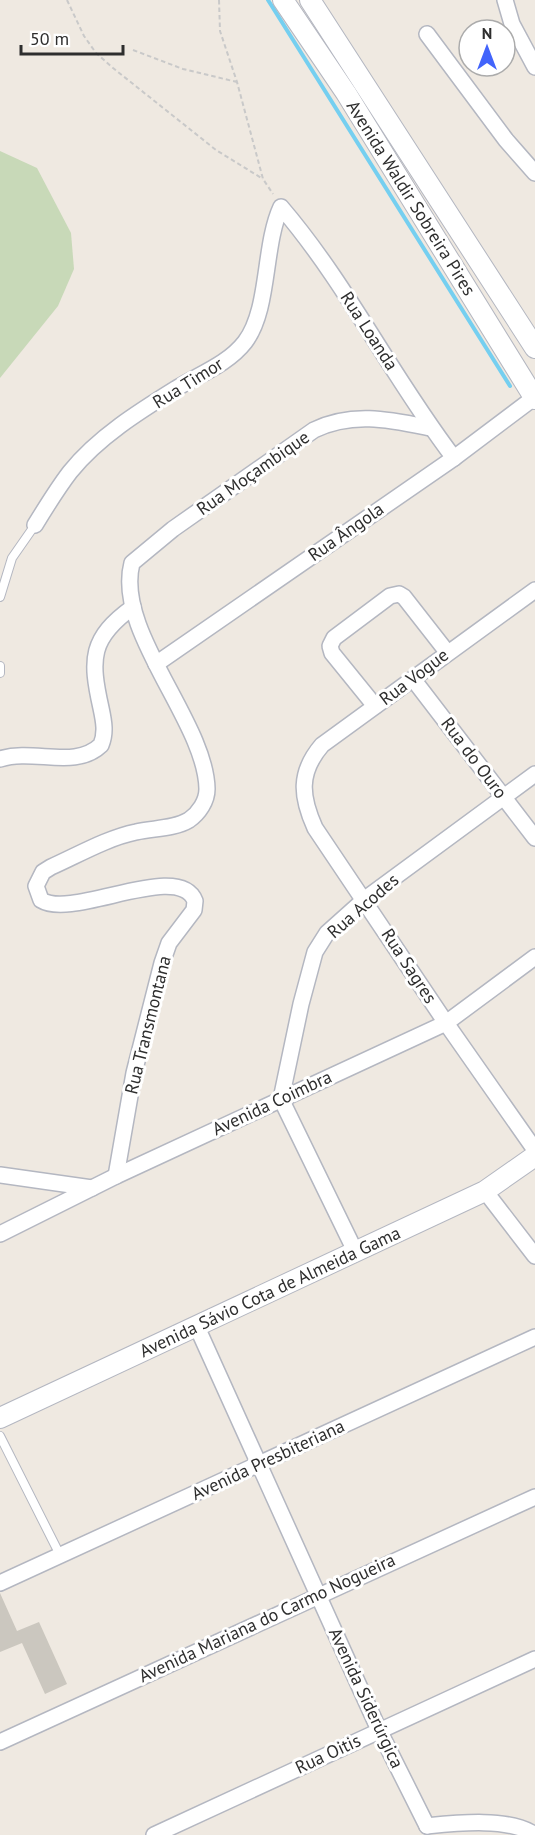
<svg xmlns="http://www.w3.org/2000/svg" width="535" height="1835" viewBox="0 0 535 1835" font-family="'PT Sans',sans-serif">
<rect width="100%" height="100%" fill="#efe9e1"/>
<path fill="#c8d9b8" d="M0 151 37 168 71 233 74 269 58 306 0 378Z"/>
<g fill="none" stroke-linecap="round" stroke-linejoin="round">
<path stroke="#75cff0" stroke-width="4" d="M268 0 510 386"/>
</g>
<path fill="#cbc7bf" d="M0 1593 17 1631 39 1622 67 1684 45 1694 22 1643 0 1652Z"/>
<g fill="none" stroke-linecap="round" stroke-linejoin="round">
<g stroke="#b4b7c1" stroke-width="10">
<g id="service">
<path d="M0 597 12 558 35 525"/>
<path d="M0 666V673"/>
<path d="M0 1436 60 1555"/>
</g>
</g>
<g stroke="#b4b7c1" stroke-width="18">
<g id="minor">
<path d="M505 0 512 24 535 67"/>
<path d="M427 34 506 140 535 173"/>
<path d="M35 525C46 507 57 489 70 472 98 437 140 411 177 388 200 374 228 364 245 342 270 309 263 246 281 207 347 284 392 377 454 458"/>
<path d="M535 590 322 745C298 773 301 797 315 828L446 1023 535 1150"/>
<path d="M156 664 454 458 535 397"/>
<path d="M413 679 535 838"/>
<path d="M375 706 332 653 330 646 334 638 390 596 399 594 404 597 447 652"/>
<path d="M0 759C34 748 75 770 101 745 106 733 104 722 101 708 90 659 90 638 133 607"/>
<path d="M0 1175 92 1188"/>
<path d="M116 1176 134 1073 162 963 169 943 194 910 195 901C179 860 73 920 41 900L36 886 43 872 51 867C78 855 107 838 136 832 153 828 174 829 189 820 199 813 207 801 207 789 206 722 114 631 132 563L173 529 314 430C353 411 391 420 431 428"/>
<path d="M485 1191 535 1256"/>
<path d="M0 1234 116 1176 446 1023 535 957"/>
<path d="M355 1251 281 1099 301 1004 315 952 327 933 365 899 535 774"/>
<path d="M197 1327 379 1730 427 1826"/>
<path d="M0 1583 535 1337"/>
<path d="M0 1742 535 1497"/>
<path d="M427 1826C456 1823 510 1817 535 1835"/>
<path d="M154 1835 535 1659"/>
</g>
</g>
<g stroke="#b4b7c1" stroke-width="22">
<g id="tertiary">
<path d="M283 0 346 93 535 399"/>
<path d="M310 0 535 348"/>
<path d="M0 1418 485 1191 535 1156"/>
</g>
</g>
<g stroke="#c9c9c9" stroke-width="2" stroke-dasharray="4.5 3" stroke-linecap="butt">
<path d="M67 0 84 36 96 53 113 68 216 150 263 179"/>
<path d="M219 0 220 31 237 82 263 179 273 194"/>
<path d="M133 50 183 69 237 82"/>
</g>
<use href="#service" stroke="#fff" stroke-width="8"/>
<use href="#minor" stroke="#fff" stroke-width="15"/>
<use href="#tertiary" stroke="#fff" stroke-width="20"/>
</g>
<g text-anchor="middle" stroke-width="6" stroke-linejoin="round" paint-order="stroke">
<g font-size="18" fill="#2e2e2e" stroke="#fff">
<text transform="translate(411 198) rotate(58)" y="6">Avenida Waldir Sobreira Pires</text>
<text transform="translate(369 331) rotate(57)" y="6">Rua Loanda</text>
<text transform="translate(188 383) rotate(-32)" y="6">Rua Timor</text>
<text transform="translate(253 473) rotate(-35)" y="6">Rua Moçambique</text>
<text transform="translate(346 532) rotate(-35)" y="6">Rua Ângola</text>
<text transform="translate(414 677) rotate(-37)" y="6">Rua Vogue</text>
<text transform="translate(474 758) rotate(53)" y="6">Rua do Ouro</text>
<text transform="translate(363 906) rotate(-41)" y="6">Rua Acodes</text>
<text transform="translate(409 966) rotate(57)" y="6">Rua Sagres</text>
<text transform="translate(148 1025) rotate(-76)" y="6">Rua Transmontana</text>
<text transform="translate(272 1103) rotate(-25)" y="6">Avenida Coimbra</text>
<text transform="translate(270 1292) rotate(-25)" y="6">Avenida Sávio Cota de Almeida Gama</text>
<text transform="translate(268 1460) rotate(-25)" y="6">Avenida Presbiteriana</text>
<text transform="translate(267 1618) rotate(-25)" y="6">Avenida Mariana do Carmo Nogueira</text>
<text transform="translate(366 1698) rotate(65)" y="6">Avenida Siderúrgica</text>
<text transform="translate(328 1754) rotate(-25)" y="6">Rua Oitis</text>
</g>
</g>
<g transform="translate(487 48)"><circle r="28" fill="#ffffff" stroke="#ababab" stroke-width="1.5"/>
<path d="M0-4.5L10 22L0 15L-10 22Z" fill="#4264fb"/>
<text y="-9" font-size="16" font-weight="bold" text-anchor="middle" fill="#2e2e2e">N</text>
</g>
<path d="M21 45v9h102v-9" fill="none" stroke="#2e2e2e" stroke-width="3"/>
<text x="30" y="45" font-size="18" fill="#2e2e2e" stroke="#ffffff" stroke-width="4.5" paint-order="stroke">50 m</text>
</svg>
